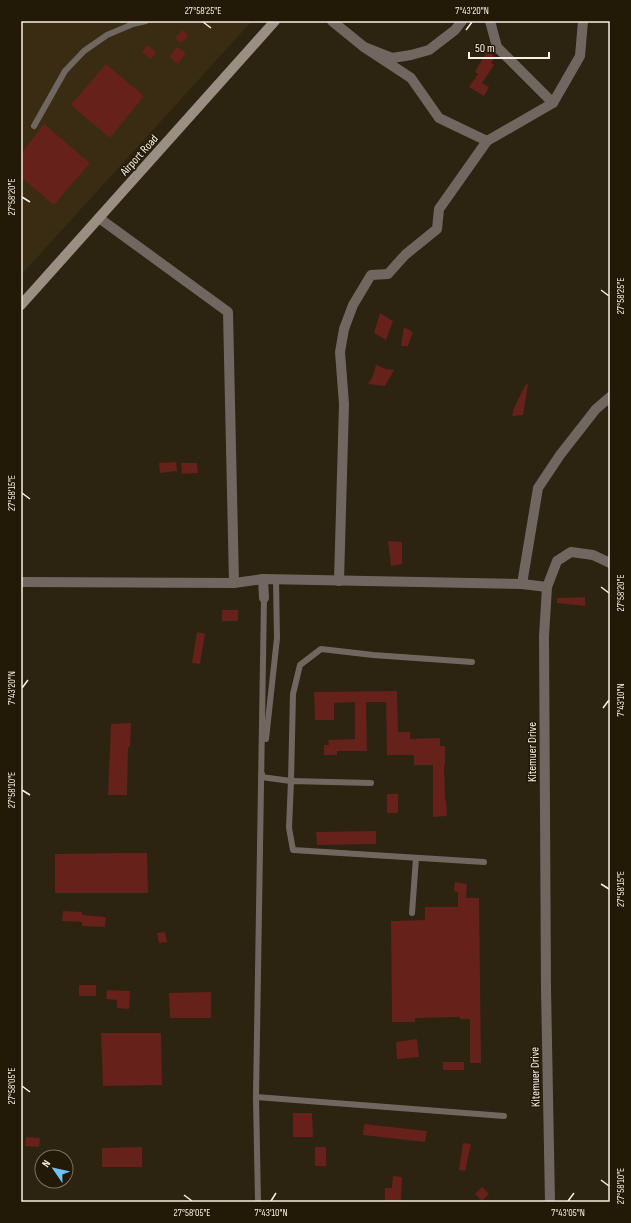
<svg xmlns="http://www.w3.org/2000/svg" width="631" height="1223" viewBox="0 0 631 1223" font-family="'Sofia Sans Condensed',sans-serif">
<rect width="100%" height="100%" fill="#2c2310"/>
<path fill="#392c12" d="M21 21H252L21 275Z"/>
<g fill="#66211a">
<path d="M182 30 188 36 181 43 175 38Z"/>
<path d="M147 45 156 52 151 59 142 52Z"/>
<path d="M177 47 186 53 178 64 169 57Z"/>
<path d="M487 51 495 57 491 63 494 65 482 83 489 87 484 96 469 87 478 74 475 72Z"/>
<path d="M106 64 144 96 110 138 71 105Z"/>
<path d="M44 124 90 163 54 205 21 177V154Z"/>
<path d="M380 313 393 321 386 340 374 333Z"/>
<path d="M404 327 413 332 408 346H401Z"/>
<path d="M376 365 386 369 394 370 385 386 368 384 372 378Z"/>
<path d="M526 384 528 385 523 415 512 416 514 408Z"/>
<path d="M176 462 177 471 160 473 159 463Z"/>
<path d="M181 463H197L198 473 182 474Z"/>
<path d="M388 541 402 542V564L391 566Z"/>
<path d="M585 597V606L557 603V598Z"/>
<rect x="222" y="610" width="16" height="11"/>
<path d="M197 632 205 634 200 664 192 663Z"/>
<path d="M397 691 398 732H410V739L440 738V746H445V765H444L445 801H446L447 816 433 817V765H414V755H387L386 702H366L367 751H337V755H324V745H329L328 740 355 739V702L334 703V720H315L314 692Z"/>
<path d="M131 723 130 747H128L127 795H108L111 724Z"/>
<rect x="387" y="794" width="11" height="19"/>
<path d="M376 831V844L317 845 316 832Z"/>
<path d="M122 853H147L148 893H55V854Z"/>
<path d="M455 882 467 884 466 898H479L481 1063H470V1019H460V1017L415 1018V1022H392L391 921 425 920V907H458V892L454 891Z"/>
<path d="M63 911 82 912V922L62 921Z"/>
<path d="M82 915 106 917 105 927 82 926Z"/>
<path d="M165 932 167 942 159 943 157 933Z"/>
<rect x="79" y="985" width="17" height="11"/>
<path d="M107 990 130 991 129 1009 117 1008V1000L106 999Z"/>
<path d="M211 992V1018H170L169 993Z"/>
<path d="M101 1033H161L162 1085 103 1086Z"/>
<path d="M417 1039 419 1057 397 1059 396 1042Z"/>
<rect x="443" y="1062" width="21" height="8"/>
<path d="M293 1113H312L313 1137H293Z"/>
<path d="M364 1124 427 1131 425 1142 363 1135Z"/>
<path d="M26 1137 40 1138 39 1147 25 1146Z"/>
<path d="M463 1143 471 1144 465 1171 459 1170Z"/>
<path d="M142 1147V1167H102V1148Z"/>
<rect x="315" y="1147" width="11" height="19"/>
<path d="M393 1176 402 1177 401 1202H385V1188H392Z"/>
<path d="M482 1187 489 1194 482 1201 475 1194Z"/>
</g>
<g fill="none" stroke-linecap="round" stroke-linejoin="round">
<g stroke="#706860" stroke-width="6">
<path d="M34 126 65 71 84 51 107 35 133 24 146 21"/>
<path d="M266 739 277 638 276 580"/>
<path d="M262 774 261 777 291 781 293 694 300 665 321 649 373 655 472 662"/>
<path d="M371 783 291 781 289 828 293 850 484 862"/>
<path d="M412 913 416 858"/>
<path d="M256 1097 504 1116"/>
<path d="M258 1202 256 1097 264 598"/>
</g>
<g stroke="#706860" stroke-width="10">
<path d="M332 21 364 47 392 58 411 55 429 50 455 30 462 21"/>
<path d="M490 21 497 47 553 103"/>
<path d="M364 47 411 78 439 118 487 141"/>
<path d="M99 218 228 312 234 583"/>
<path d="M263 579 264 598"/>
<path d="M339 581 344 404 340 352 344 329 353 305 371 275 388 274 405 255 437 229 439 209 487 141 553 103 580 56 583 21"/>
<path d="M21 582 234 583 263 579 522 584 547 587"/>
<path d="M522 584 538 488 560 455 596 409 610 397"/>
<path d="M550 1202 546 989 544 636 547 587 557 561 571 552 593 555 610 563"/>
</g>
<path stroke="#9b8e82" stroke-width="10" d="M21 305 275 21"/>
</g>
<path fill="none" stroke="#f7f1e5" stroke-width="1.5" d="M203 22 211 28M466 30 472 22M22 197 30 202M601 290 609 296M22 493 30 499M601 587 609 593M22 688 28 680M603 708 609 700M22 790 30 795M601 884 609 889M22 1086 30 1092M601 1180 609 1186M184 1195 192 1201M271 1201 276 1193M568 1201 574 1193"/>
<g text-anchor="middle" stroke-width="3" stroke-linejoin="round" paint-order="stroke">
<g font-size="12" fill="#f7f1e5" stroke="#221907">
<text transform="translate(139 155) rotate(-48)" y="4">Airport Road</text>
<text transform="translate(532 752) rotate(-90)" y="4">Kitemuer Drive</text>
<text transform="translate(535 1077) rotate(-91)" y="4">Kitemuer Drive</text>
</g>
</g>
<rect width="631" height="1223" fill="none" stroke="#221907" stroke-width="44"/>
<g transform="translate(54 1169) rotate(304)"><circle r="19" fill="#221907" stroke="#776f60"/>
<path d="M0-3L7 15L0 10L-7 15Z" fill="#6ec2f4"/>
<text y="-6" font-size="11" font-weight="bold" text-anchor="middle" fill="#f7f1e5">N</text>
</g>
<path d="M469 52v6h80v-6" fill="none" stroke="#f7f1e5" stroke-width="2"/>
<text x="475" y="52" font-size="12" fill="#f7f1e5" stroke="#221907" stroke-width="3" paint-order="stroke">50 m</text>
<rect x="22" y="22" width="587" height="1179" fill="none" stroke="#f7f1e5" stroke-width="1.5"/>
<g font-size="10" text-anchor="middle" fill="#f7f1e5">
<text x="203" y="14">27°58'25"E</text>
<text x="472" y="14">7°43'20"N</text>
<text transform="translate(11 197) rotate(-90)" y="4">27°58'20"E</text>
<text transform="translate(620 296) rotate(-90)" y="4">27°58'25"E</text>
<text transform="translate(11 493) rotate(-90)" y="4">27°58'15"E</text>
<text transform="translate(620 593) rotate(-90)" y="4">27°58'20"E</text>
<text transform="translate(11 688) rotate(-90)" y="4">7°43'20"N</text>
<text transform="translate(620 700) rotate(-90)" y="4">7°43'10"N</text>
<text transform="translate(11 790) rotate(-90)" y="4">27°58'10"E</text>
<text transform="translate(620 889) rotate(-90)" y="4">27°58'15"E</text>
<text transform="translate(11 1086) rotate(-90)" y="4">27°58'05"E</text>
<text transform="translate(620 1186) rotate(-90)" y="4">27°58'10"E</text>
<text x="192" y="1216">27°58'05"E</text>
<text x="271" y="1216">7°43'10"N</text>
<text x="568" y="1216">7°43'05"N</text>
</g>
</svg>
